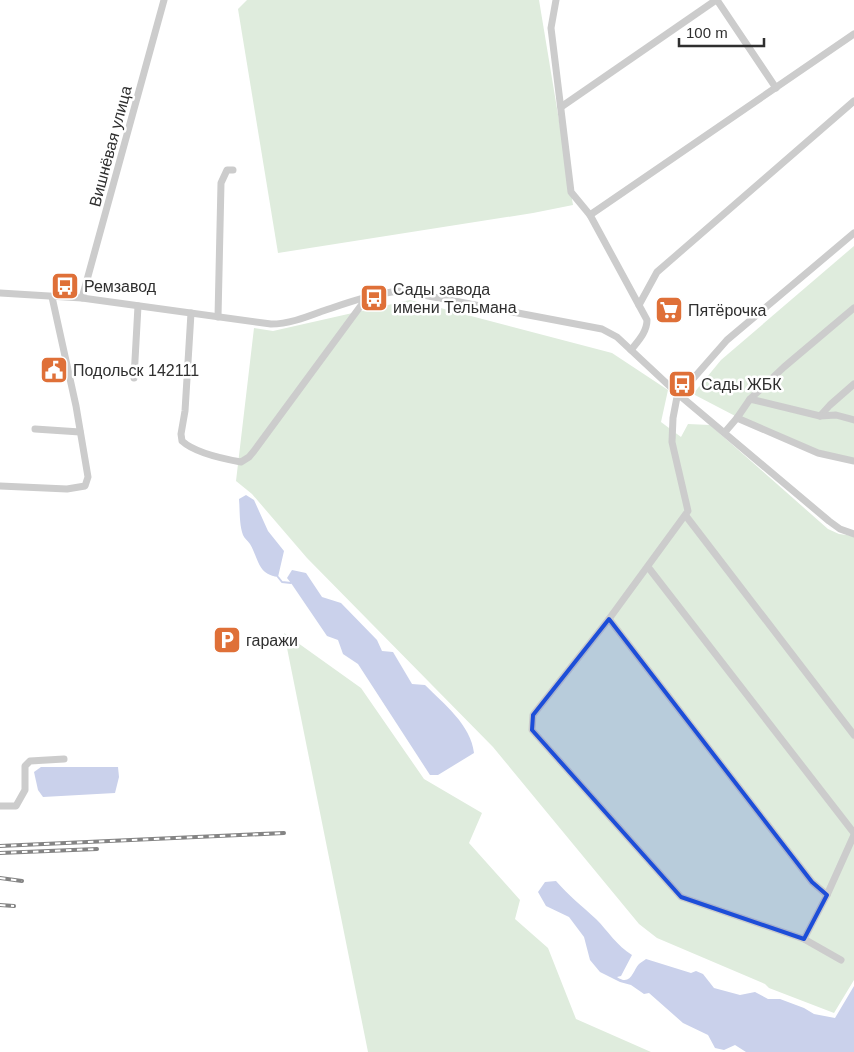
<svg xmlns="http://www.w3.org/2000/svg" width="854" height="1052" viewBox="0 0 854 1052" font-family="Helvetica,sans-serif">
<rect width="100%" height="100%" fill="#fff"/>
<g fill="#dfecdd">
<path d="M247 0H539L573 205 533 213 278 253 238 9Z"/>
<path d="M854 246V460L831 455 764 431 693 394 721 360Z"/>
<path d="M410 300 612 353 668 390 661 422 681 437 688 424 710 425 828 529 839 534 854 536V980L834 1013 769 988 765 984 657 938 639 924 493 747 307 558 252 494 236 481 254 328 273 331Z"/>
<path d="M284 633 361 688 424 779 482 813 469 843 520 900 515 919 548 948 576 1019 651 1052H368Z"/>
</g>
<g fill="#cad1eb">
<path d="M246 495 254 500 268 531 284 551 278 577C257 574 259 559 250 544 248 541 244 538 243 535 239 524 240 510 239 499Z"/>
<path d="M292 570 306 573 322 597 341 603 377 640 382 651 393 652 412 684 425 685C444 704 471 725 474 753L438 775H430L358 664 343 654 338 640 327 636 291 583 287 578Z"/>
<path d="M41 767H118L119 777 115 793 43 797 38 790 34 772Z"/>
<path d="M556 881C568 895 582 906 596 919 608 931 617 946 632 955L621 976 617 977C631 987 633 970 639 964 641 962 644 961 646 959L691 973 696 971 703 974 714 988 740 995 755 992 768 999H780L804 1008 814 1014 835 1018 854 986V1052H746L735 1045 724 1050 715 1048 708 1035 683 1023 649 993 644 994 631 985 620 982 600 972 590 960 584 937 569 917 546 906 538 892 545 882Z"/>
</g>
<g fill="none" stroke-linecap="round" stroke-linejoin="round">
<path stroke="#cad1eb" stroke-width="2" d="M278 577 282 582 291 583"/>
<g stroke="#ccc" stroke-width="7">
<path d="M556 0 551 28 571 192 590 215 647 320C647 332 638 341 631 350"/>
<path d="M717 0 776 88"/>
<path d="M561 107 716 0"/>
<path d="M590 215 854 34"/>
<path d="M854 233 727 340 677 397 673 418 672 442 688 511 609 619 533 715 532 730 681 897 804 939 827 895 854 835"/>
<path d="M0 293 82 298 271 324C288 324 304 318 320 312 347 303 373 293 402 291L602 329 617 337 678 394 829 521 840 529 854 534"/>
<path d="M82 298 164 0"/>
<path d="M639 305 657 272 854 101"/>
<path d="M191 313 185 411 181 434 182 441C195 453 224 459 241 462L249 457 254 451 368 296"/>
<path d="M218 317 221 183 227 170H233"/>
<path d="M134 378 138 306"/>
<path d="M750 399 784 367 854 308"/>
<path d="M820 416 830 405 854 384"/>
<path d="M737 418 818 453 854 461"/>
<path d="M35 429 80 432"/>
<path d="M725 432 737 418 750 399 820 416 836 415 854 420"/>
<path d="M0 486 67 489 85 486 88 477 76 406 52 297"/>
<path d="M686 516 854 735"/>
<path d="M648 567 854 833"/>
<path d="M609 619 812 882 827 895"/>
<path d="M0 806H16L25 790V766L30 761 64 759"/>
<path d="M804 939 841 960"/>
</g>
<g stroke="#848484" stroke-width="4">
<g id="rail">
<path d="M0 846 284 833"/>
<path d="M0 853 97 849"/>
<path d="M0 878 22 881"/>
<path d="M0 905 14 906"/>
</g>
</g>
<use href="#rail" stroke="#fff" stroke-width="2" stroke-dasharray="5.5" stroke-linecap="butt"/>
</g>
<path fill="#1d4ed8" fill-opacity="0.2" stroke="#1d4ed8" stroke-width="4" stroke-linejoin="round" d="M609 619 812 882 827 895 804 939 681 897 532 730 533 715Z"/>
<defs>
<g id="bus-square" transform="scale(1.4375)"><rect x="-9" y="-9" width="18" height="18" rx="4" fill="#df7038" stroke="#fff"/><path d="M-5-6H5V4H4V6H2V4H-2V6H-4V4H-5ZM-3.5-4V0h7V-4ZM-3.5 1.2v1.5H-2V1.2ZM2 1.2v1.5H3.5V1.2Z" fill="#fff"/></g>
<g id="supermarket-square" transform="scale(1.4375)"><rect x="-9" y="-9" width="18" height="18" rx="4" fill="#df7038" stroke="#fff"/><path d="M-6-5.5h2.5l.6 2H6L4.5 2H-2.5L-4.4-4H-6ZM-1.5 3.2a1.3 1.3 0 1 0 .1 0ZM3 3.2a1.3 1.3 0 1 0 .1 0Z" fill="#fff"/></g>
<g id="civic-square" transform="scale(1.4375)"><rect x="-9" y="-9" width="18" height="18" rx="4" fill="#df7038" stroke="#fff"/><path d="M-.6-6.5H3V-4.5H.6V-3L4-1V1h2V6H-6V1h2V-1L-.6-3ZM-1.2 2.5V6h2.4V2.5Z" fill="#fff"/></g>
<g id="parking-square" transform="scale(1.4375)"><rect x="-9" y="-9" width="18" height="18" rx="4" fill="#df7038" stroke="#fff"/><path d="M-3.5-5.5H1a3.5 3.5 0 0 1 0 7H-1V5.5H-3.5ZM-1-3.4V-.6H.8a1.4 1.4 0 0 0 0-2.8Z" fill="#fff"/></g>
</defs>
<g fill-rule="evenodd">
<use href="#bus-square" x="65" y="286"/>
<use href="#bus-square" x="374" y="298"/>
<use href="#supermarket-square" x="669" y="310"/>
<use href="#civic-square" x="54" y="370"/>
<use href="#bus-square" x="682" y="384"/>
<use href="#parking-square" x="227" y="640"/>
</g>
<g text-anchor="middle" stroke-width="5" stroke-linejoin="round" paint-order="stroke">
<g font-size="16" fill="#2f2f2f" stroke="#fff">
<text transform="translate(110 146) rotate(-75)" y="6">Вишнёвая улица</text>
</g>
<g font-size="16" fill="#2f2f2f" stroke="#fff" text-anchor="start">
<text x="84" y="292">Ремзавод</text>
<text x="393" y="295">Сады завода<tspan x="393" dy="18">имени Тельмана</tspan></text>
<text x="688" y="316">Пятёрочка</text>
<text x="73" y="376">Подольск 142111</text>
<text x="701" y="390">Сады ЖБК</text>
<text x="246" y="646">гаражи</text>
</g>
</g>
<path d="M679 38v8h85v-8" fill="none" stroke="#2f2f2f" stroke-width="2.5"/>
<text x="686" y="38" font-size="15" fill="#2f2f2f" stroke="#ffffff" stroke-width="4" paint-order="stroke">100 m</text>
</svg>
